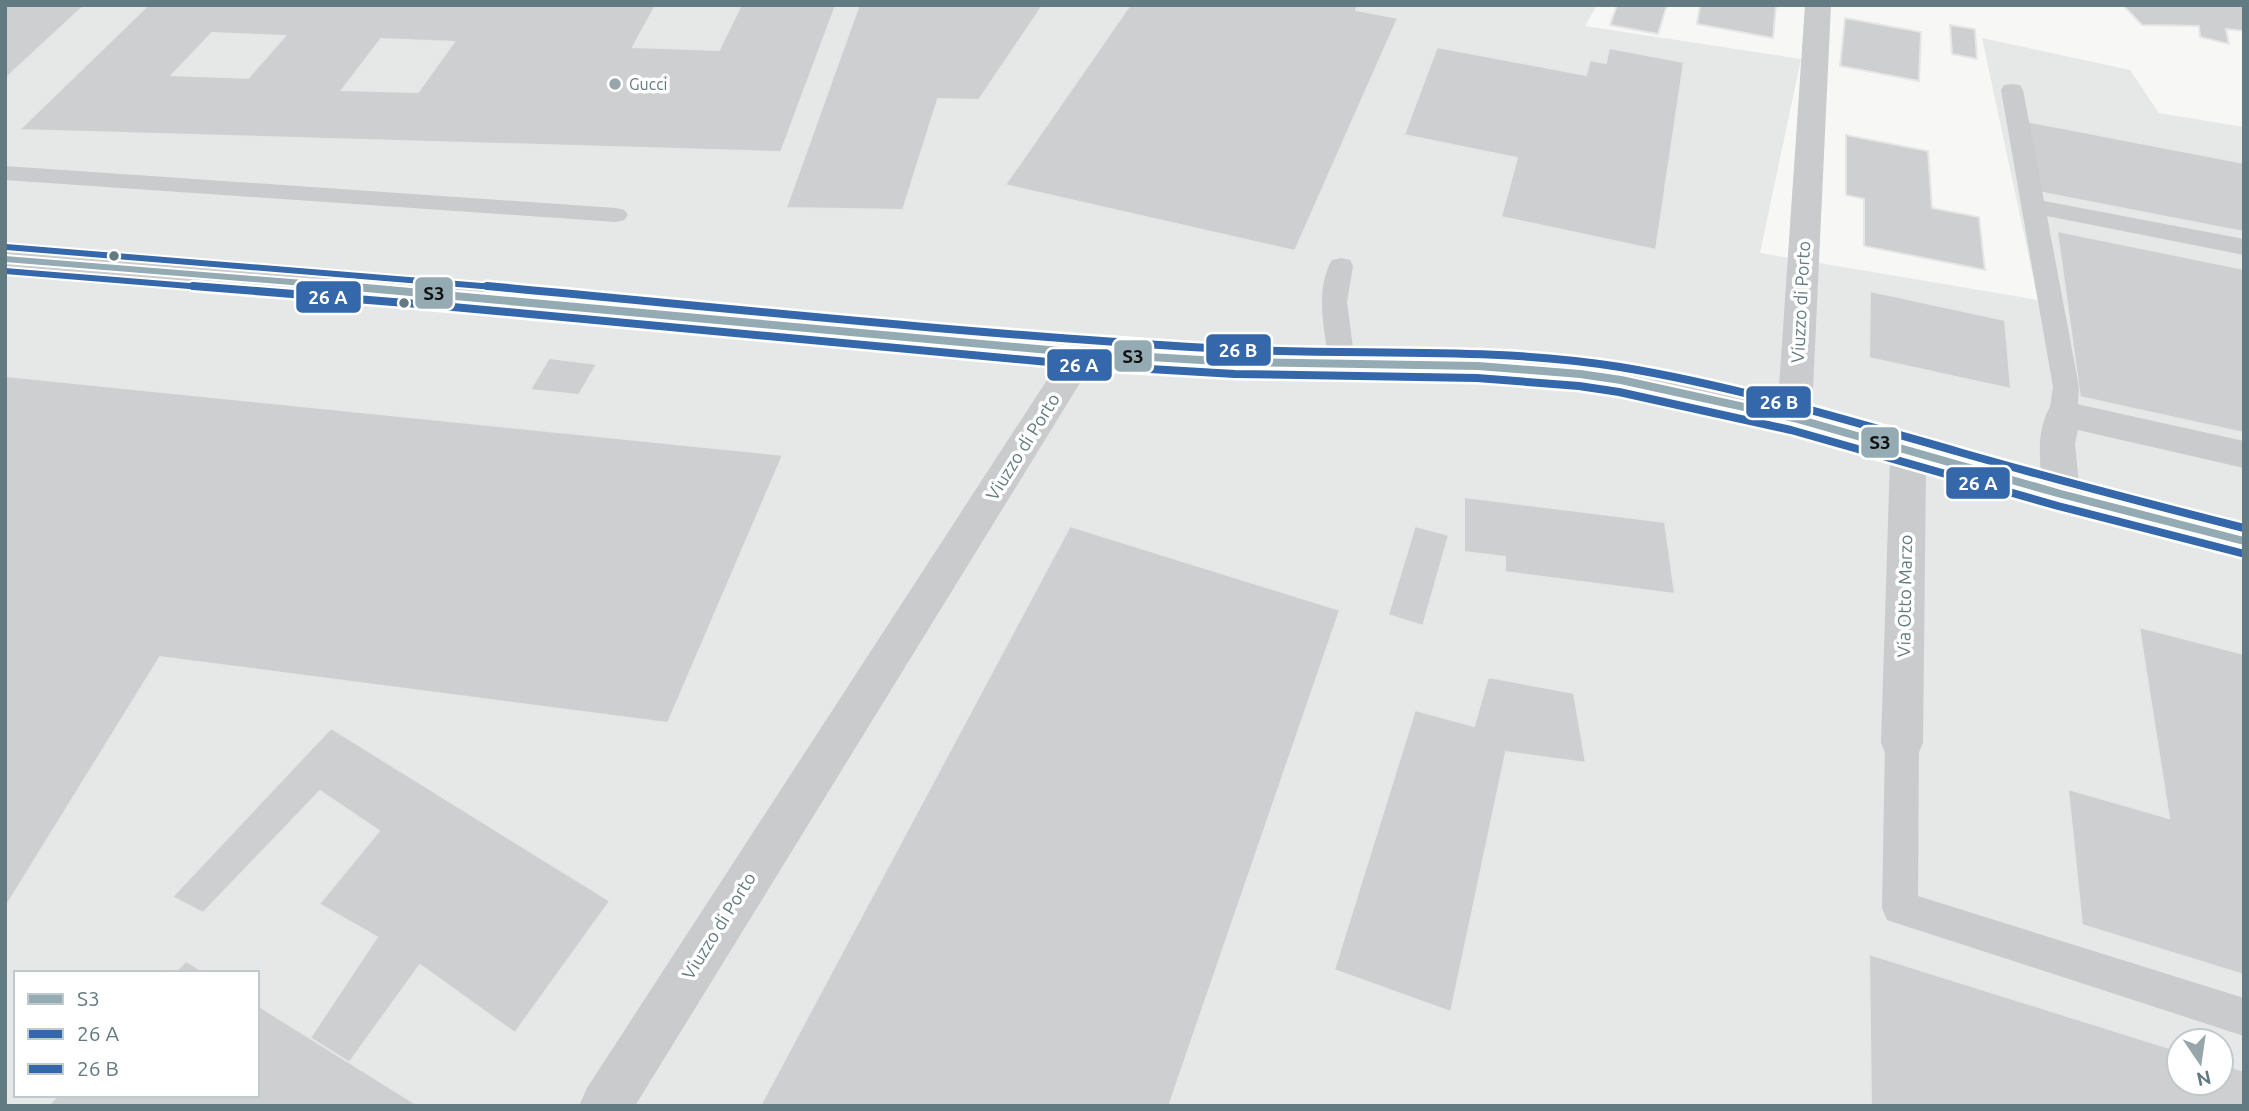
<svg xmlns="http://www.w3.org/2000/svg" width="2249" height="1111" viewBox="0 0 2249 1111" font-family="Ubuntu,sans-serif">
<rect width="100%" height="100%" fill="#f7f7f6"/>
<path fill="#e6e7e7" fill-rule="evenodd" d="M5 5H1597L1585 26 1801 59 1760 253 2038 300 1982 38 2130 70 2159 113 2244 127V1106H5ZM16 973H257V1095H16ZM2179 1041H2221V1083H2179Z"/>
<g fill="#cdcfd0" stroke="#e6e6e6" stroke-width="2" fill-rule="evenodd">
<path d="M5 5H85L5 79Z"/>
<path d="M148 5H656L633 47 719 50 741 5H836L781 152 19 130ZM212 33 285 36 248 78 172 75ZM381 39 454 42 418 92 342 90Z"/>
<path d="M859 5H1043L979 100 938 99 903 210 786 208Z"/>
<path d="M1130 5H1358L1356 10 1398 18 1295 251 1005 185Z"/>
<path d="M1617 5H1667L1658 34 1610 25Z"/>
<path d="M1700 5 1776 6 1773 38 1697 24Z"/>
<path d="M2123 5H2244V31L2226 29 2229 44 2200 37 2199 26 2142 25Z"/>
<path d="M1845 18 1921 32 1919 81 1840 66Z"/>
<path d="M1950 25 1975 29 1977 59 1952 54Z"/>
<path d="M1437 47 1586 75 1590 60 1606 63 1609 48 1684 62 1656 250 1501 217 1517 158 1404 135Z"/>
<path d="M2025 121 2244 163V232L2033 191Z"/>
<path d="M1846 135 1928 151 1932 208 1979 217 1985 270 1864 246V199L1846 195Z"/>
<path d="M2057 231 2244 269V433L2080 397Z"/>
<path d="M1870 291 2005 320 2011 389 1869 358Z"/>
<path d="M549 358 597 364 579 395 530 390Z"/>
<path d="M5 376 783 455 668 723 160 657 5 908Z"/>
<path d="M1464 497 1665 522 1675 594 1505 572V557L1464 552Z"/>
<path d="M1070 526 1340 610 1169 1106H760Z"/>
<path d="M1415 526 1449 535 1423 626 1388 615Z"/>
<path d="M2139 627 2244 654V975L2082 925 2068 789 2169 818Z"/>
<path d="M1488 677 1574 693 1586 763 1506 752 1451 1012 1334 970 1415 710 1474 726Z"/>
<path d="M331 728 610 901 515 1033 420 965 349 1063 310 1038 377 937 319 904 379 831 320 791 203 913 172 897Z"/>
<path d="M1869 954 2179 1051V1083H2221V1064L2244 1071V1106H1871Z"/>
<path d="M186 961 205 973H174Z"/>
<path d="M257 1005 419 1106H48L58 1095H257Z"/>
</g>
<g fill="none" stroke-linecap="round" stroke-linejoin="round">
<g fill="#c9cbcc" fill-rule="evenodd">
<path d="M2012 84 2020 85 2023 90 2044 201 2244 239V255L2047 216 2079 387 2077 414 2073 421 2063 424 2053 421 2049 414 2053 387 2001 90 2004 85Z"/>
<path d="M5 166 616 208 624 210 628 215 624 220 616 222 5 180Z"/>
<path d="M1341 258 1350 260 1353 266 1347 302 1355 363 1351 370 1342 372 1333 370 1329 363C1325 331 1314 290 1332 260Z"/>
<path d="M1902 728 1914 733 1919 743 1918 896 2244 998V1036L1887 920 1882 908 1885 743 1890 733Z"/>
</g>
<path fill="#c9cbcc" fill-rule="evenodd" d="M1805 5H1831L1812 410 2041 474C2039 450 2038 427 2051 405L2063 401 2244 441V468L2078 430 2075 444 2079 484 2244 526V556L2061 508 1926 469 1923 743 1917 757 1902 762 1887 757 1881 743 1890 459 1794 431 1621 392 1580 386 1478 378 1235 374 1091 365 635 1106H579L587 1088 1058 363 432 304 5 269V249L432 282 1082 341 1235 350 1478 354 1580 362 1621 368 1778 402Z"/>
<g stroke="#fff" stroke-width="10">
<path id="bus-1-far1" d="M5 259 366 288"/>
</g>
<g stroke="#fff" stroke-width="13">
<path id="bus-1" d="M344 286 1082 353 1235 362 1478 366 1580 374 1621 380 1794 418 2061 494 2244 541"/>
</g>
<g stroke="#fff" stroke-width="10">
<path id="bus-2-far1" d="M5 271 214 288"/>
</g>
<g stroke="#fff" stroke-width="13">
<path id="bus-2" d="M193 286 431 305 1081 365 1235 374 1477 378 1579 386 1619 392 1791 430 2058 506 2241 553"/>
</g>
<g stroke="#fff" stroke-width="10">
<path id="bus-3-far1" d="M6 247 506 288"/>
</g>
<g stroke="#fff" stroke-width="13">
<path id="bus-3" d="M487 286C727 308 968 334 1209 348 1346 357 1484 345 1620 367 1735 386 1847 420 1959 452 2053 479 2149 504 2244 528"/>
</g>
<use href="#bus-1-far1" stroke="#94abb3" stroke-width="6"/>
<use href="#bus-1" stroke="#94abb3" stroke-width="8"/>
<use href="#bus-2-far1" stroke="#3567ab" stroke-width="6"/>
<use href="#bus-2" stroke="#3567ab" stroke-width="8"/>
<use href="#bus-3-far1" stroke="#3567ab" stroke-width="6"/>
<use href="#bus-3" stroke="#3567ab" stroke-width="8"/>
</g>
<circle fill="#96a6aa" stroke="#fff" stroke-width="2.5" cx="615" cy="84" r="7"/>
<g fill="#627a81" stroke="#fff" stroke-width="2.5">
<circle cx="114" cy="256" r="6"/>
<circle cx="404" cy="303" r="6"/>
</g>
<g text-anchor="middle" stroke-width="7" stroke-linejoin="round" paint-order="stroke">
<g font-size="16" fill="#627a81" stroke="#fff" text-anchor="start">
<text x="629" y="90">Gucci</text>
</g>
<g font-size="18" fill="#627a81" stroke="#fff">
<text transform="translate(1801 302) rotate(-87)" y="6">Viuzzo di Porto</text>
<text transform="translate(1023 447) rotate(-58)" y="6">Viuzzo di Porto</text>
<text transform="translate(1905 596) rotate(-89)" y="6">Via Otto Marzo</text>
<text transform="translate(719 926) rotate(-58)" y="6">Viuzzo di Porto</text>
</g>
</g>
<g stroke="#fff" stroke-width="2.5">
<rect x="414" y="276" width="40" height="34" rx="7" fill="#94abb3"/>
<rect x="295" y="280" width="67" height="34" rx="7" fill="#3567ab"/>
<rect x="1205" y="333" width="67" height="34" rx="7" fill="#3567ab"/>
<rect x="1113" y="339" width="40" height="34" rx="7" fill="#94abb3"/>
<rect x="1046" y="348" width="67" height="34" rx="7" fill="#3567ab"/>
<rect x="1745" y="385" width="67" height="34" rx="7" fill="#3567ab"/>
<rect x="1860" y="426" width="40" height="33" rx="7" fill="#94abb3"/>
<rect x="1945" y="466" width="66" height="34" rx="7" fill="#3567ab"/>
</g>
<g font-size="19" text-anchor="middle" font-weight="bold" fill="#fff">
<text x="328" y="304">26 A</text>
<text x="1238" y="357">26 B</text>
<text x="1079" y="372">26 A</text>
<text x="1779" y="409">26 B</text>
<text x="1978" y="490">26 A</text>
</g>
<g font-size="19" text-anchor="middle" font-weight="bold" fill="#111">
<text x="434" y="300">S3</text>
<text x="1133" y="363">S3</text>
<text x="1880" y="449">S3</text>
</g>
<rect width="2249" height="1111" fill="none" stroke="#627a81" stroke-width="14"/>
<rect x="14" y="971" width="245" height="126" fill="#ffffff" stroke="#c0cacd" stroke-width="2"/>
<rect x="28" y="994" width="35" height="10" fill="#94abb3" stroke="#c0cacd" stroke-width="2"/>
<text x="77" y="1006" font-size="21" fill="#627a81">S3</text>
<rect x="28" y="1029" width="35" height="10" fill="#3567ab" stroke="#c0cacd" stroke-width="2"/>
<text x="77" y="1041" font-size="21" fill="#627a81">26 A</text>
<rect x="28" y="1064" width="35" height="10" fill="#3567ab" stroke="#c0cacd" stroke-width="2"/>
<text x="77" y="1076" font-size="21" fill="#627a81">26 B</text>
<g transform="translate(2200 1062) rotate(167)"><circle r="33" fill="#ffffff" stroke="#c0cacd" stroke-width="2"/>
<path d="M0-5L12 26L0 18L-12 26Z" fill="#96a6aa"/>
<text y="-10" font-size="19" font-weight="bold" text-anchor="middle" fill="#627a81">N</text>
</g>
</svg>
